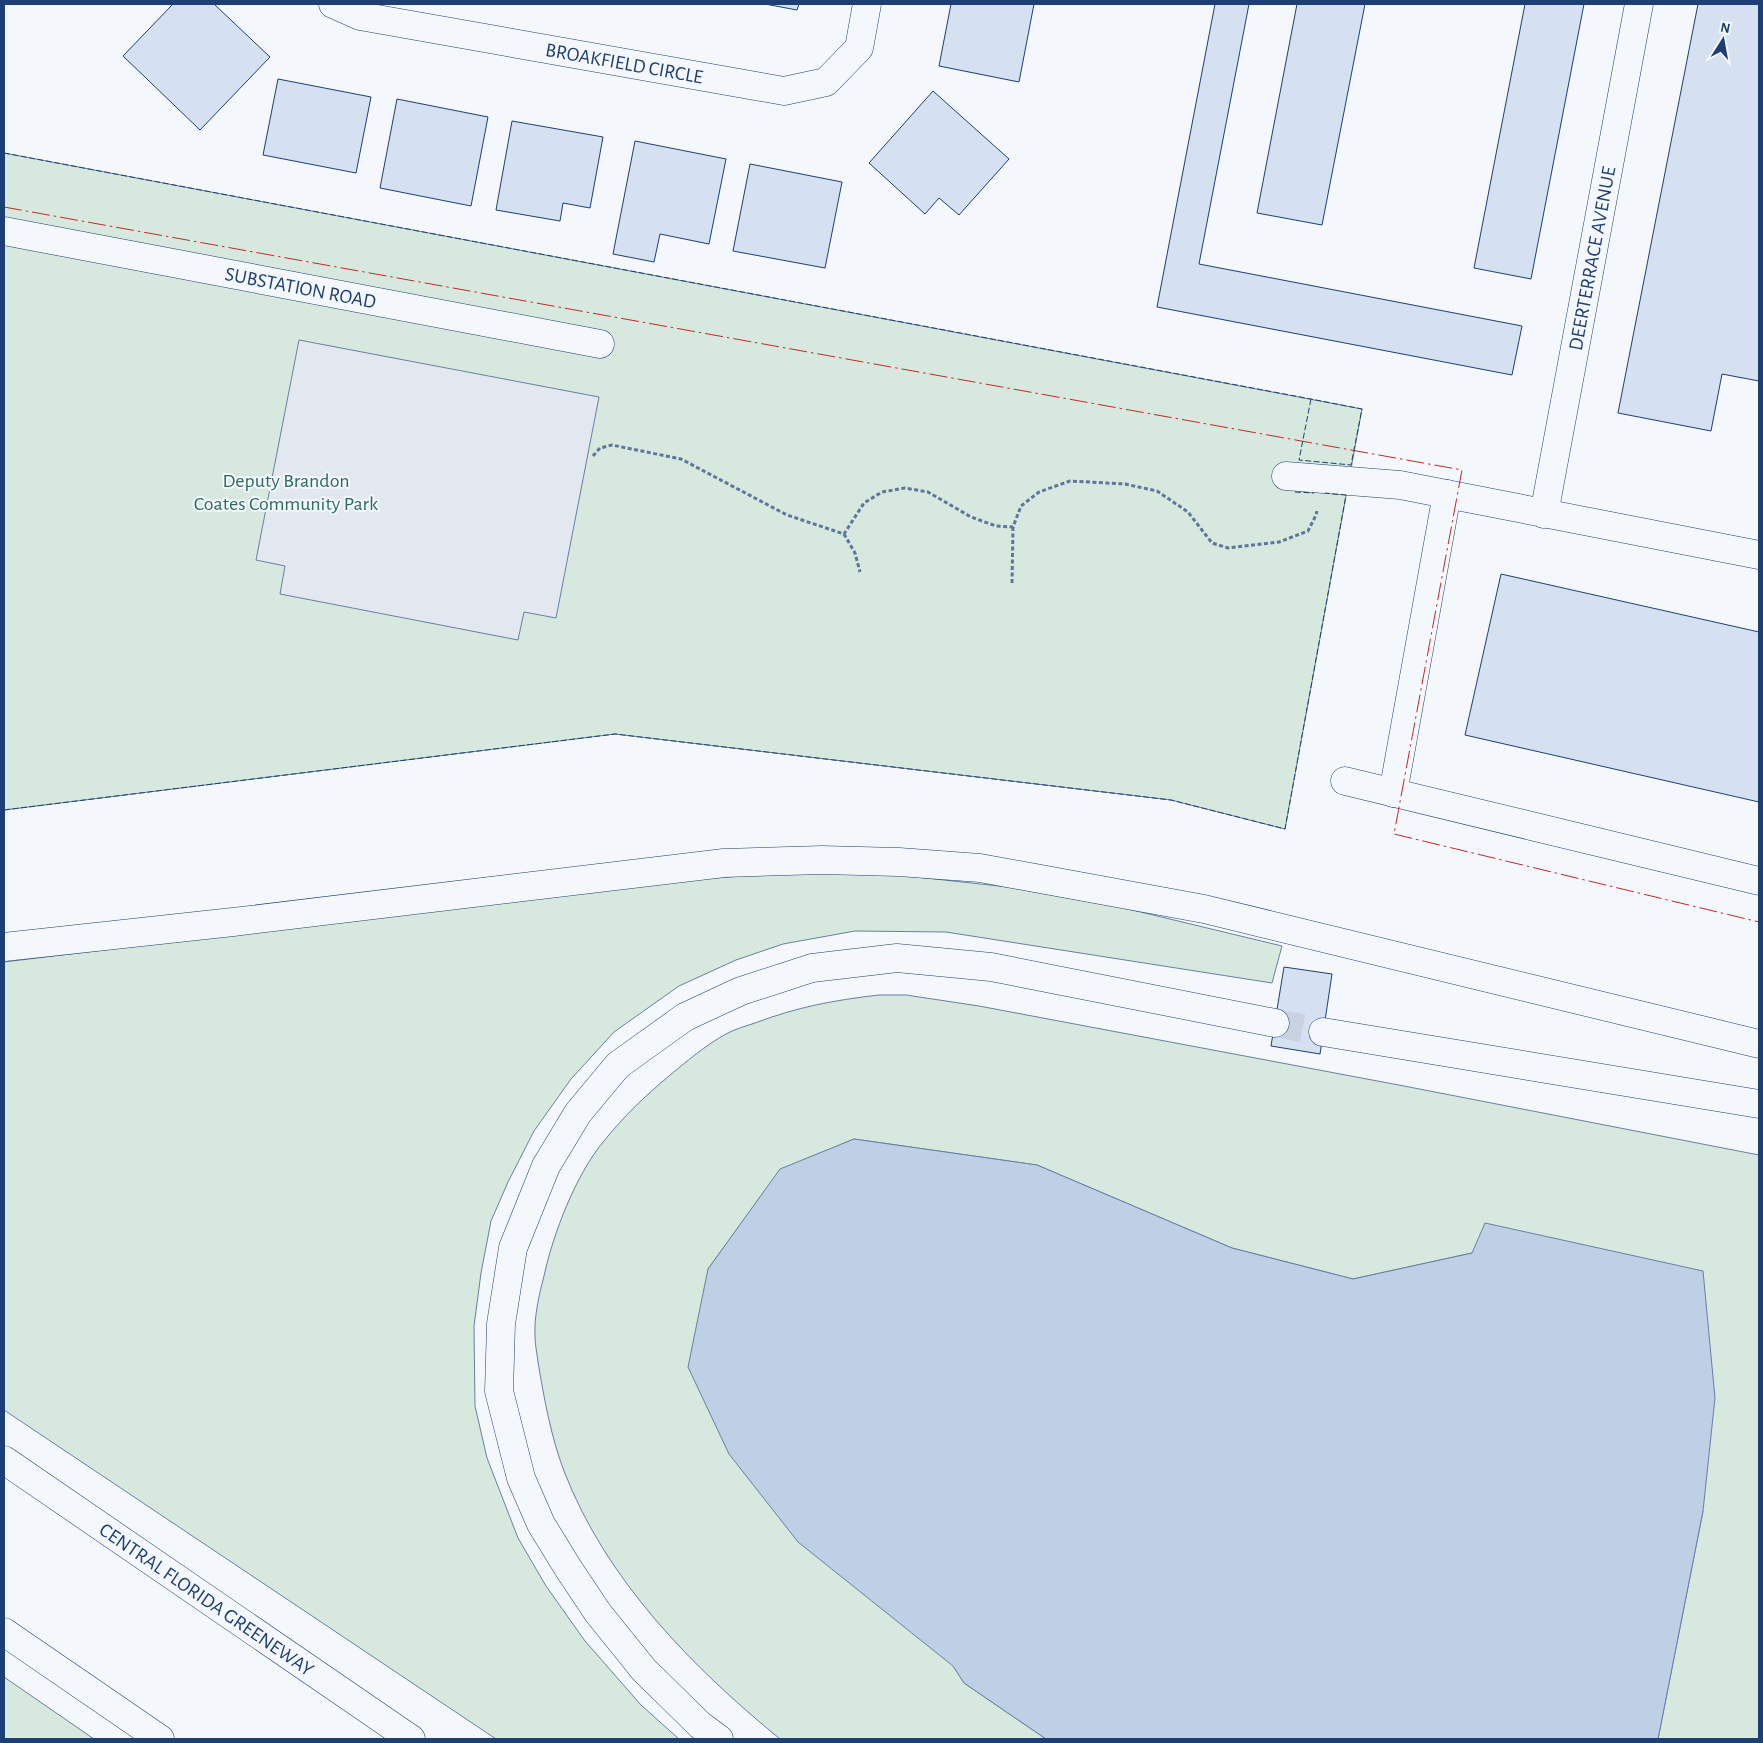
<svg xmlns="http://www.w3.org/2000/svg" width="1763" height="1743" viewBox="0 0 1763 1743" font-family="'Alegreya Sans',sans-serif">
<rect width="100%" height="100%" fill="#f4f7fb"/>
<g fill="#d7e8df" stroke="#687fa3">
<path d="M4 153 1362 409 1285 829 1171 800 615 734 4 810Z"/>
<path d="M799 872 898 875 1008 887 1124 908 1282 946 1272 983 946 932 855 931 783 944 736 960 679 986 614 1032 571 1079 534 1131 508 1182 491 1221 481 1273 474 1326 475 1406 487 1458 518 1538 546 1586 585 1641 641 1705 679 1739H496L4 1410V962L685 880Z"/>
<path d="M879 995H906L979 1006 1404 1086 1759 1155V1739H1658L1703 1511 1472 1253 1353 1279 1232 1248 1037 1165 854 1139 780 1170 708 1269 964 1683 1046 1739H780C692 1667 606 1580 564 1471 551 1437 544 1398 538 1362 537 1353 535 1345 535 1336 534 1317 539 1295 544 1276 553 1234 576 1174 604 1141 623 1117 645 1096 669 1076 687 1061 706 1045 726 1034 735 1029 746 1026 755 1023 797 1007 835 1000 879 995Z"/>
<path d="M4 1677 94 1739H4Z"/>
</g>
<path fill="#e3e8f0" stroke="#687fa3" d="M299 340 599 397 556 618 524 612 518 640 280 594 285 566 256 560Z"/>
<path fill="#bed0e5" stroke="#687fa3" d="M854 1139 1037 1165 1232 1248 1353 1279 1472 1253 1485 1223 1703 1271 1715 1398 1703 1511 1658 1739H1046L964 1683 953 1666 798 1542 729 1454 688 1367 708 1269 780 1169Z"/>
<g fill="#d5e0f0" stroke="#1d3f73">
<path d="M173 4H214L270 57 200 130 123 56Z"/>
<path d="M765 4H799L797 10Z"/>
<path d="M951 4H1034L1019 82 939 66Z"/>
<path d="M1215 4H1249L1199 264 1522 326 1512 375 1157 307Z"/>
<path d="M1297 4H1365L1322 225 1257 213Z"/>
<path d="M1525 4H1584L1531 279 1474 268Z"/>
<path d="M1698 4H1759V381L1722 374 1711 431 1618 413Z"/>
<path d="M278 79 371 97 356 173 263 155Z"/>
<path d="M933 91 1009 159 959 215 939 198 925 214 869 163Z"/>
<path d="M397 99 488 117 471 206 380 188Z"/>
<path d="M512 121 603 137 590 208 563 203 560 221 496 210Z"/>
<path d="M635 141 726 159 709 244 660 234 654 262 613 254Z"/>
<path d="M750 164 842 182 825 268 733 251Z"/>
<path d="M1501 574 1759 632V802L1465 735Z"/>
<path d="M1284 967 1332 974 1320 1054 1271 1046Z"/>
</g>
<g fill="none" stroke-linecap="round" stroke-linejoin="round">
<path stroke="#c9d2e0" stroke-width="28" stroke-dasharray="28 14" stroke-linecap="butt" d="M1275 1023 1323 1032"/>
<g stroke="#1d3f73" stroke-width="29">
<g id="minor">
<path id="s1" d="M333 4 360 16 784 91 826 82 859 48 867 4"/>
<path id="s2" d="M4 231 600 344"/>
<path d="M1286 476 1400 485 1759 555"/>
<path id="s3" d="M1544 514 1639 4"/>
<path d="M1345 781 1759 881"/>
<path d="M1393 793 1447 494"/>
</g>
</g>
<g stroke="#1d3f73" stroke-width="29">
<g id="highway">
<path d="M4 947 233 922 724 863 822 860 899 862 980 868 1204 909 1759 1044"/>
<path d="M1323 1032 1759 1104"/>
<path id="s4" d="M4 1460 411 1739"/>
<path d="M4 1632 160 1739"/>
<path d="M719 1739 700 1725 644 1670 598 1613 568 1568 541 1524 521 1478 499 1391 501 1324 513 1248 546 1166 578 1113 618 1065 685 1017 741 991 812 968 897 958 991 967 1275 1023"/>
</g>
</g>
<g stroke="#5e769c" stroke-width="3" stroke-dasharray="4 2.5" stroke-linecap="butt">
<path d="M593 456 600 448 612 445 681 459 787 515 844 534 864 503 882 492 905 488 928 492 971 517 996 526 1013 527 1021 506 1039 492 1070 481 1125 484 1157 491 1188 512 1212 543 1228 548 1279 542 1308 531 1316 515 1317 511"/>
<path d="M844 534 855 553 860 572"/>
<path d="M1012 583 1013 527"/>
</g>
<use href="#minor" stroke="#f4f7fb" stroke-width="28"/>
<use href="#highway" stroke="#f4f7fb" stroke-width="28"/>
<g stroke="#1d3f73" stroke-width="1" stroke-dasharray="6 2.5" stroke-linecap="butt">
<path d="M4 153 1311 399 1362 409 1351 465 1299 460 1311 399"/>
<path d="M1295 492 1314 493"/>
<path d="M4 810 615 734 1171 800 1285 829 1346 495 1325 493"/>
</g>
<g stroke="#c62828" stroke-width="1" stroke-dasharray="18 4 2.5 4" stroke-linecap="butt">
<path d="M4 207 1462 470 1394 834 1759 922"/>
<path d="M4 1739H5"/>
</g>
</g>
<g text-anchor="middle" stroke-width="4" stroke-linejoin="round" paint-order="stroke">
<g font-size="20" fill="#1d3f73" stroke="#f4f7fb">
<text dy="7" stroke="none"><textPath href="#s1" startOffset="298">BROAKFIELD CIRCLE</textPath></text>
<text dy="7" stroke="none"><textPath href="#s3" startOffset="260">DEERTERRACE AVENUE</textPath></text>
<text dy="7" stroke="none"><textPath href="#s2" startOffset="302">SUBSTATION ROAD</textPath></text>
<text dy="7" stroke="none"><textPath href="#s4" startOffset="246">CENTRAL FLORIDA GREENEWAY</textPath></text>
</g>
<g font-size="20" fill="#2c6c60" stroke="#f4f7fb">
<text x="286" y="487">Deputy Brandon<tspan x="286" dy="23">Coates Community Park</tspan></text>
</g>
</g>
<rect width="1763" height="1743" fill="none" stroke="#1d3f73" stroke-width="10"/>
<g transform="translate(1723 40) rotate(11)" stroke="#f4f7fb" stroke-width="4" paint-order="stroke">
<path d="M0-4L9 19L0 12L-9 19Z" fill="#1d3f73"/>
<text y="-8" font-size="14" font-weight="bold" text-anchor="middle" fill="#1d3f73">N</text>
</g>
</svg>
